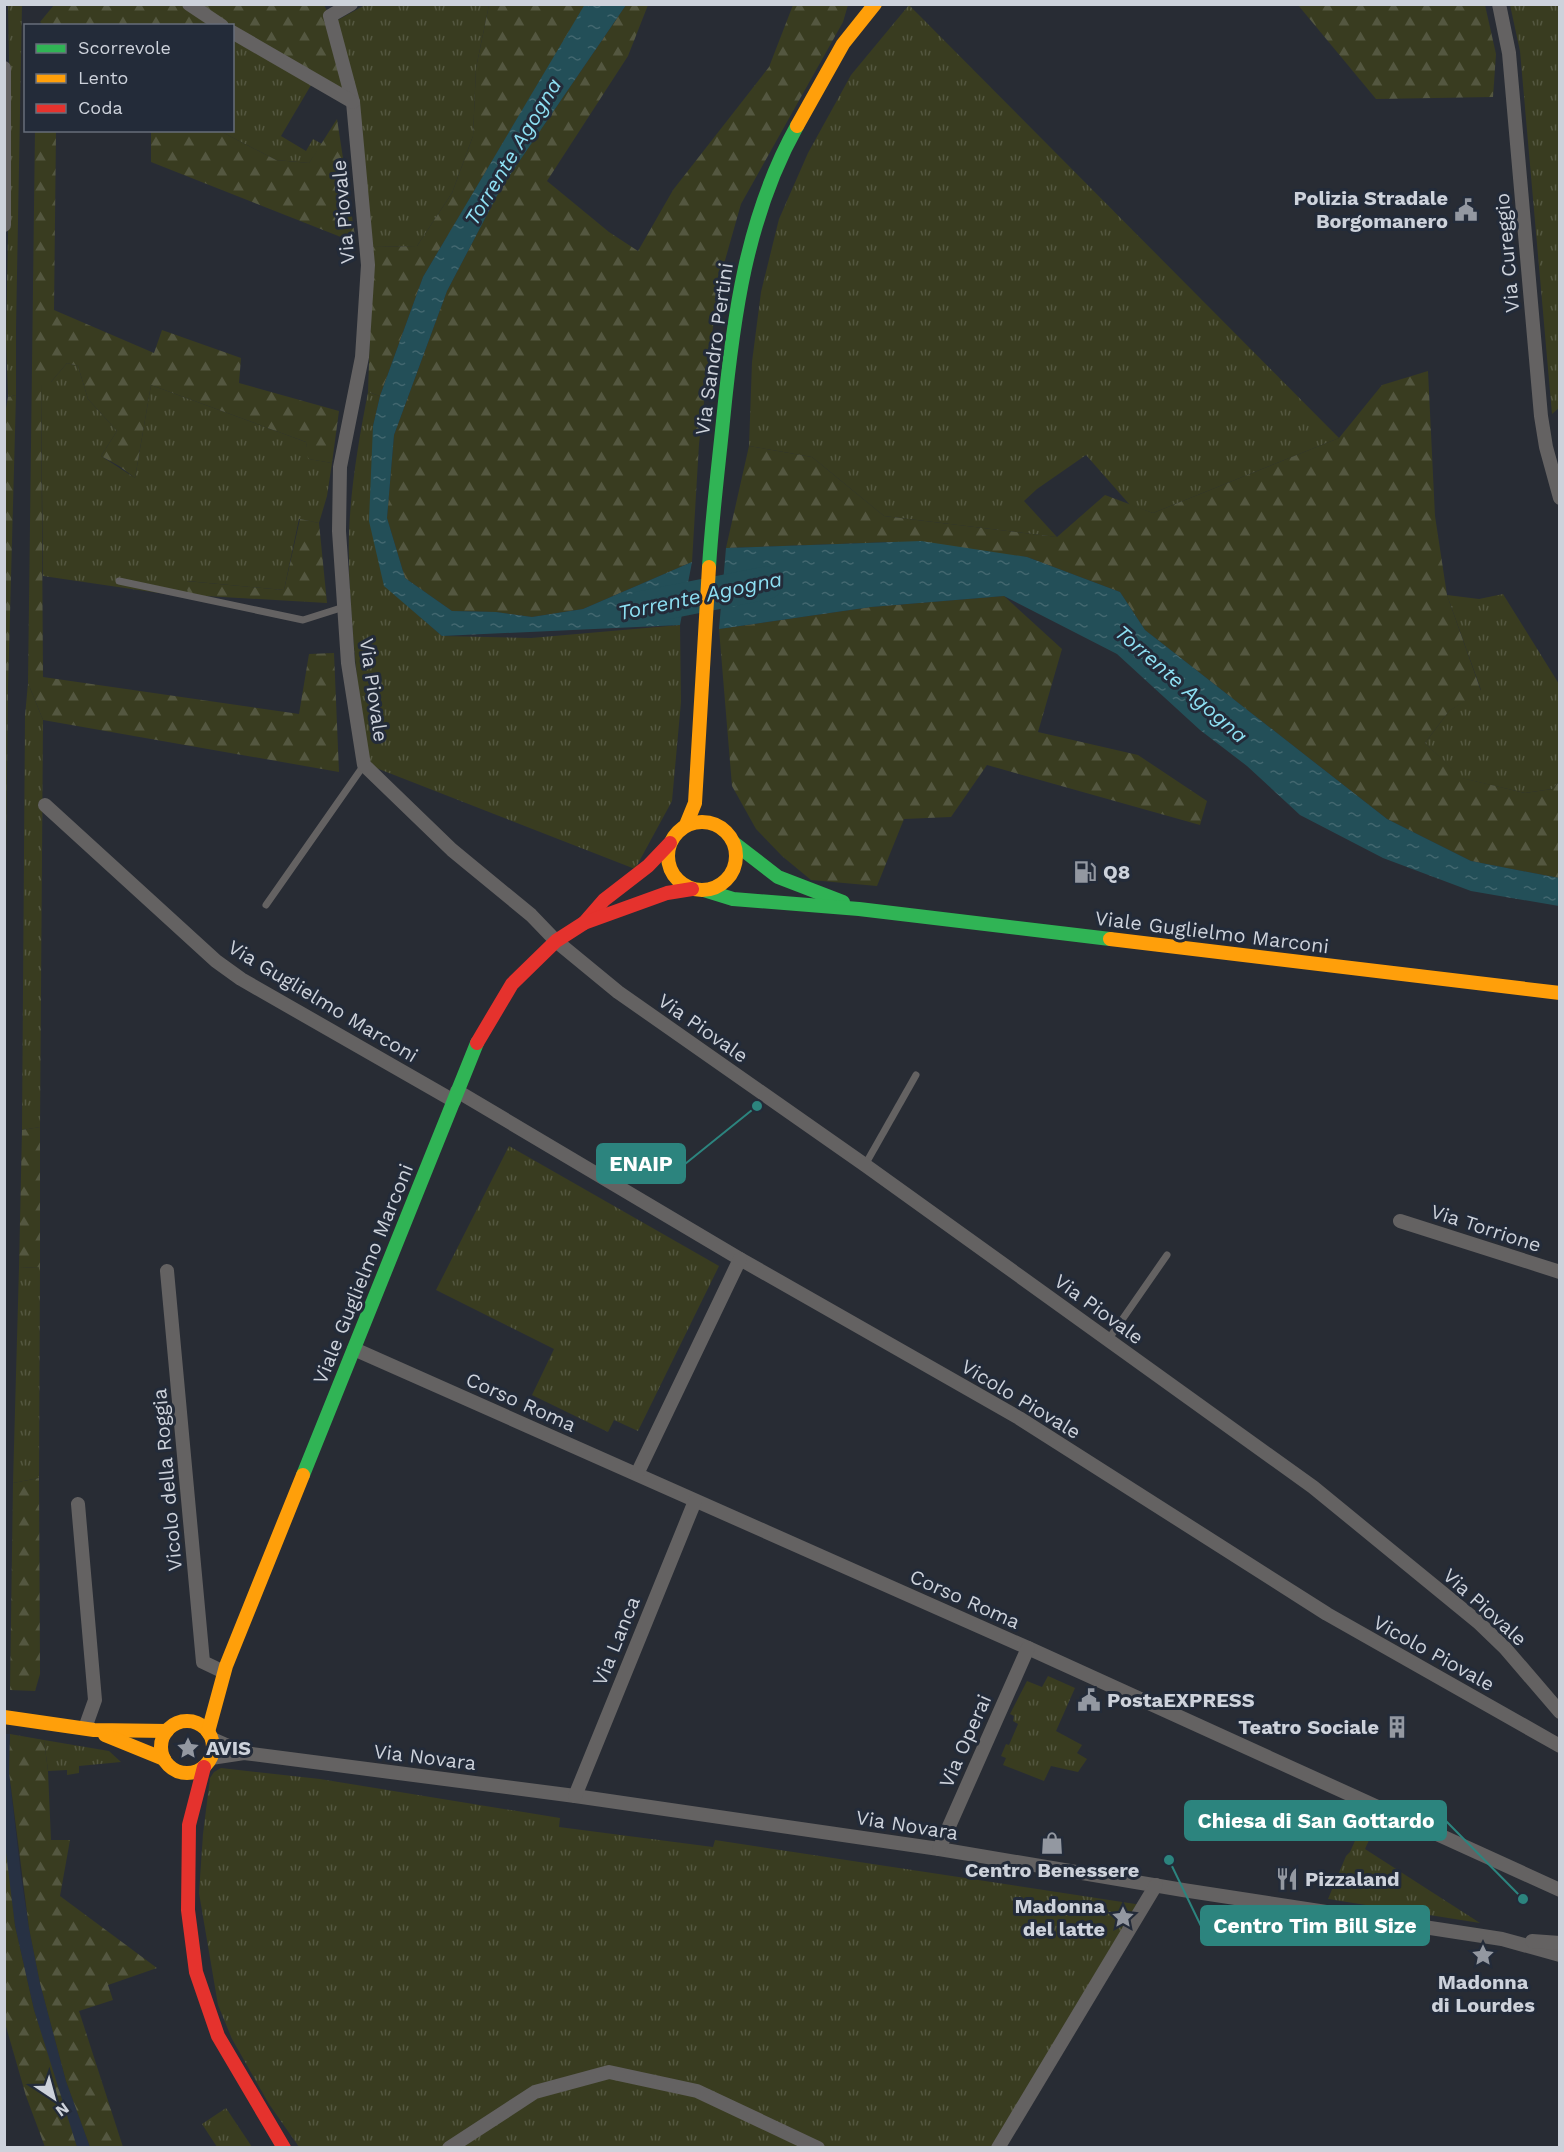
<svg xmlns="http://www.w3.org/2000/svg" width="1564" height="2152" viewBox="0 0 1564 2152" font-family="'Work Sans',sans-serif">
<defs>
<pattern id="grass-tufts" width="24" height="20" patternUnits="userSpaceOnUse" patternTransform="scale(1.5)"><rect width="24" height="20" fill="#393c20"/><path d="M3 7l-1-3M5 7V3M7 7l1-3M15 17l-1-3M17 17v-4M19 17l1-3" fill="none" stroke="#545740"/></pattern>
<pattern id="forest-firs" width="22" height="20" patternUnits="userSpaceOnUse" patternTransform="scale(1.5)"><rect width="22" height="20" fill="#393c20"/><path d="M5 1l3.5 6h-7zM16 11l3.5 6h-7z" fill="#545740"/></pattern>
<pattern id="water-ripples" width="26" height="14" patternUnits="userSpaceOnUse" patternTransform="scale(1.5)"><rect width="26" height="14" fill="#234f58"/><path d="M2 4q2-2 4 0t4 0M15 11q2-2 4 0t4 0" fill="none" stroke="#42676f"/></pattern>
</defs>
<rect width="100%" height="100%" fill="#282c34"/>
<path fill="#273143" d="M4 1734H10L9 1772 21 1875 29 1928 40 1983 66 2081 90 2147H77L70 2129 34 2010 15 1926 4 1844Z"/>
<g fill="url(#grass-tufts)">
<path d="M22 4 16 328V395L8 397 6 340 10 123 8 5Z"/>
<path d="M365 5H489L476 68 473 136 452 193 417 246 373 247 336 21Z"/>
<path d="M909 5 1339 438 1153 513 1130 505 1086 455 1037 489 1024 501 1057 537 884 516 812 457 749 446 752 362 761 292 779 219 808 153 851 75Z"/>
<path d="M1510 5H1559L1560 407 1552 414 1520 51Z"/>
<path d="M233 32 314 80 281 136 306 151 313 139 322 144 309 163 276 160 220 131 232 130Z"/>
<path d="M67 363 78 366 88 399 117 431 101 456 135 478 151 385 306 442 309 459 332 463 327 496 319 523 299 519 284 590 187 581 188 595 186 597 43 576 41 382H51Z"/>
<path d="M368 392 380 396 373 426 385 586 442 636 531 638 680 625 681 702 672 801 635 869 366 764C359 688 347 608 349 532 351 485 359 439 368 392Z"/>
<path d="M1503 594 1559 684V782L1552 789 1525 793 1461 778 1425 743 1449 711 1481 690 1447 595 1479 599Z"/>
<path d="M28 683 43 720 40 1127 22 1130 25 716Z"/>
<path d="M4 687H8L5 953Z"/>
<path d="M509 1146 719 1266 638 1431 614 1420 608 1432 532 1395 554 1349 436 1290Z"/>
<path d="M40 1267 39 1478 13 1483 19 1268Z"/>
<path d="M1048 1676 1075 1688 1056 1731 1082 1745 1077 1753 1087 1759 1078 1772 1051 1766 1044 1781 1003 1765 1006 1758 1001 1756 1006 1744 1009 1745 1018 1724 1013 1721 1014 1716 1010 1714 1027 1681 1042 1687Z"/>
<path d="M44 1740 109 1751 121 1762 79 1766V1773L67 1775V1770L48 1771Z"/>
<path d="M221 1768 320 1779 560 1818 559 1827 713 1847 715 1840 1142 1905 998 2147H299L269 2104 232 2039 218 2005 199 1893 203 1834 210 1778 214 1772Z"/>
<path d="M1363 1823 1374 1829 1365 1849 1480 1923 1328 1899 1346 1856 1350 1852Z"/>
<path d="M226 2108 252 2147H217L202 2124Z"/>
</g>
<g fill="url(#forest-firs)">
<path d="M54 5H324L330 16 353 102 232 26H45L40 22Z"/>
<path d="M489 5H585L423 277 380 396 368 392 373 247 417 246 452 193 473 136 476 68Z"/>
<path d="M626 5H648L628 56 547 181 609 232 638 251 673 190 769 67 793 5H848L843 22 741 204 718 285 699 444 692 562 583 609 532 617 496 612 452 611 405 578 387 518 394 435 447 291 501 188Z"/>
<path d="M1298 5H1485L1496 54 1493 97 1376 99Z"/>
<path d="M337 119 356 243 151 162V131H220L276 160 309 163Z"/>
<path d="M35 130 56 131 54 310 154 353 162 330 241 358 239 383 339 411 332 463 308 459 306 442 151 385 135 478 119 466 101 456 117 431 88 399 78 366 67 363 51 382H41L43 677 299 714 309 654 334 653 339 772 43 720 28 683Z"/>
<path d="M1428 371 1435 516 1447 595 1481 691 1449 711 1425 743 1462 778 1525 793 1552 789 1559 782V878L1471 861 1387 819 1145 630 1120 592 1027 557 892 542 726 548 749 446 812 457 884 516 1057 537 1105 495 1153 513 1339 438 1382 385Z"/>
<path d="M16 395 8 687H5V415L8 397Z"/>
<path d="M300 519 319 523 327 603 188 595 186 581 284 590Z"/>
<path d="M1004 596 1062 649 1038 732 1138 755 1207 801 1200 825 987 765 951 817 904 819 877 886 811 880 782 856 756 829 732 786 719 629 871 607Z"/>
<path d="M40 1127V1267L19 1268 22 1130Z"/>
<path d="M39 1478 40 1674 35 1691 10 1690 13 1483Z"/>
<path d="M10 1734 44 1740 48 1771 51 1840H70L60 1896 157 1968 108 1985 113 2000 79 2011 123 2147H90L66 2081 40 1983 29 1928 9 1772Z"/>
<path d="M5 1844 15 1926 34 2010 77 2147H45L26 2096 5 2023Z"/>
</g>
<g fill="url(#water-ripples)">
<path d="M585 4 626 5 501 188 447 291 394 435 387 518 405 578 452 611 496 612 532 617 583 609 692 562 680 625 442 636 384 586 369 521 373 426 380 396 423 277Z"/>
<path d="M921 541 1027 557 1120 592 1145 630 1387 819 1471 861 1559 878V906L1471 891 1383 858 1300 815 1247 766 1200 730 1117 654 1004 596 871 607 719 629 726 548Z"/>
</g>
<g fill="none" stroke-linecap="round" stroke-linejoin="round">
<path stroke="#234f58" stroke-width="33" d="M640 608 766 583"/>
<g stroke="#646262" stroke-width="7">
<path d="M119 581 303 620 344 607"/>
<path d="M266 905 364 765"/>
<path d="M865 1165 916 1075"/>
<path d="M1108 1340 1167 1255"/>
</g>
<g stroke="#646262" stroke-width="14">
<path d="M189 4 222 26"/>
<path d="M351 4 330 16 353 102 368 265 362 357 340 467 339 531 348 663 364 765 452 850 531 915 556 941 618 992 865 1165 1313 1487 1478 1622 1505 1648 1560 1712"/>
<path d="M1499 4 1509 53 1541 416 1546 447 1560 498"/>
<path d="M232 32 353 102"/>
<path d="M4 68V225"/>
<path d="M45 805 216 961 241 979 454 1101"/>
<path d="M457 1091 740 1259 1019 1418 1327 1614 1560 1746"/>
<path d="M1400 1221 1560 1272"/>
<path d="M167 1271 203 1662 224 1672"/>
<path d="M354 1349 1028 1648 1560 1890"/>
<path d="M637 1474 740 1259"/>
<path d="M78 1504 95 1700 85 1728"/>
<path d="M212 1739 244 1753 575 1796 939 1849 1183 1890 1502 1939 1560 1955"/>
<path d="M211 1758 244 1753"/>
<path d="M575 1796 695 1501"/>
<path d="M939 1849 1028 1648"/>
<path d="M1532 1941 1560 1943"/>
<path d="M449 2148 535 2092 609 2072 697 2091 818 2148"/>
<path d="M998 2148 1156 1885"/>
</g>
<g stroke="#30b455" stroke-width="14">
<path d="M709 567C712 518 718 470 723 421 733 319 746 217 797 126"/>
<path d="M734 843 778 877 843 902"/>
<path d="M704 890 733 899 859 909 1110 939"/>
<path d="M303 1475 477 1043"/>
</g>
<g stroke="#ff9f0a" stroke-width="14">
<path d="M797 126 843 44 875 4"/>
<circle cx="702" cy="856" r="34"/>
<path d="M686 825 695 803 709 567"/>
<path d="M1110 939 1560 993"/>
<path d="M4 1717 94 1730 167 1731"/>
<circle cx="187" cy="1747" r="26"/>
<path d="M208 1732 226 1666 303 1475"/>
<path d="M105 1735 164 1759"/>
</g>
<g stroke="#e5322d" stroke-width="14">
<path d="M584 923 604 900 648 866 670 843"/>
<path d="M477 1043 512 984 556 941 584 923 667 893 692 889"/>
<path d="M204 1767 189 1825 188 1910 196 1972 218 2036 284 2148"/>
</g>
</g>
<defs>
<g id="civic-bare" transform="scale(1.8)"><path d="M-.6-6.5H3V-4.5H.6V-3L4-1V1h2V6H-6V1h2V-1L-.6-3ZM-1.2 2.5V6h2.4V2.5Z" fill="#9398a1" stroke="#232b39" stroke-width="2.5" paint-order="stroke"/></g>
<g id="fuel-bare" transform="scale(1.8)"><path d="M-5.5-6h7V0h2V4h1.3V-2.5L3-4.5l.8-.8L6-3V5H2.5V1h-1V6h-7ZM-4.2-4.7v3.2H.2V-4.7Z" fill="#9398a1" stroke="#232b39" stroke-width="2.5" paint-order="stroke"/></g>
<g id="building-bare" transform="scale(1.8)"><path d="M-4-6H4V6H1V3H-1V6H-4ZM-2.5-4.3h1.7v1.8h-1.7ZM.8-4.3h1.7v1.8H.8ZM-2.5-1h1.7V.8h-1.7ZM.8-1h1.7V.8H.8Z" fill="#9398a1" stroke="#232b39" stroke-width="2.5" paint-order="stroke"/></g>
<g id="sight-bare" transform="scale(1.8)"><path d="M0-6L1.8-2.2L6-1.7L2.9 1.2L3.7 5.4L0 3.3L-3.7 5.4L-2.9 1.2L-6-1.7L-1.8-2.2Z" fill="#9398a1" stroke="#232b39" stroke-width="2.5" paint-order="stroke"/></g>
<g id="shop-bare" transform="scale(1.8)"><path d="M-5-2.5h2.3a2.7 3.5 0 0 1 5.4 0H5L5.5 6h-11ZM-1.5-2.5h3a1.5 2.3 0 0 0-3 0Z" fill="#9398a1" stroke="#232b39" stroke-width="2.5" paint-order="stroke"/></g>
<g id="restaurant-bare" transform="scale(1.8)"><path d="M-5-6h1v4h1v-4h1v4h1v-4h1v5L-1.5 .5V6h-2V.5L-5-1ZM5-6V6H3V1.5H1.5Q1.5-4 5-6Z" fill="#9398a1" stroke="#232b39" stroke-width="2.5" paint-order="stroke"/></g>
</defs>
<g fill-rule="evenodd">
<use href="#civic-bare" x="1466" y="210"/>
<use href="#fuel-bare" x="1085" y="872"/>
<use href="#civic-bare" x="1089" y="1700"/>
<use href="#building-bare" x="1397" y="1727"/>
<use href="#sight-bare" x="188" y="1748"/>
<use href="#shop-bare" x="1052" y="1843"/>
<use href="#restaurant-bare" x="1287" y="1879"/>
<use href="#sight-bare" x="1123" y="1917"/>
<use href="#sight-bare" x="1483" y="1955"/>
</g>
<g text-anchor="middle" stroke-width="6" stroke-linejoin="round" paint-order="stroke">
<g font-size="20" font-weight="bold" fill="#cdd2db" stroke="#232b39" text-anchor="start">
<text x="1448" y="205" text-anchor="end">Polizia Stradale<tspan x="1448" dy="23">Borgomanero</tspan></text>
<text x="1103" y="879">Q8</text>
<text x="1107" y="1707">PostaEXPRESS</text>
<text x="1379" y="1734" text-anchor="end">Teatro Sociale</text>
<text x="206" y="1755">AVIS</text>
<text x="1052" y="1877" text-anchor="middle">Centro Benessere</text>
<text x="1305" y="1886">Pizzaland</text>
<text x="1105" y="1913" text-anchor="end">Madonna<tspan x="1105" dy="23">del latte</tspan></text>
<text x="1483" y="1989" text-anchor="middle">Madonna<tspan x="1483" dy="23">di Lourdes</tspan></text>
</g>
<g font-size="20" fill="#cdd2db" stroke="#232b39">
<text transform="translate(343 212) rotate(-95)" y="7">Via Piovale</text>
<text transform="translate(1507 253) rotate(-95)" y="7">Via Cureggio</text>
<text transform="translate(714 349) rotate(-82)" y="7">Via Sandro Pertini</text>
<text transform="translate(374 690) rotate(82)" y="7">Via Piovale</text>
<text transform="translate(1212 932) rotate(7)" y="7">Viale Guglielmo Marconi</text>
<text transform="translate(323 1001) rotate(31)" y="7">Via Guglielmo Marconi</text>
<text transform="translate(703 1028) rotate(35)" y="7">Via Piovale</text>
<text transform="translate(1486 1228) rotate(18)" y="7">Via Torrione</text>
<text transform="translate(363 1274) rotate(-68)" y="7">Viale Guglielmo Marconi</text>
<text transform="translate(1099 1309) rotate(36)" y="7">Via Piovale</text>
<text transform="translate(1021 1399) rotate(31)" y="7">Vicolo Piovale</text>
<text transform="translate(521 1402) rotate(24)" y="7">Corso Roma</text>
<text transform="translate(167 1480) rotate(-95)" y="7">Vicolo della Roggia</text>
<text transform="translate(965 1599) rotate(24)" y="7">Corso Roma</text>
<text transform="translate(1485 1607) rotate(42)" y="7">Via Piovale</text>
<text transform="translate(616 1641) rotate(-68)" y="7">Via Lanca</text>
<text transform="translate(1434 1653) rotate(29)" y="7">Vicolo Piovale</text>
<text transform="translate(965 1741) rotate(-66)" y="7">Via Operai</text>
<text transform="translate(425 1757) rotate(7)" y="7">Via Novara</text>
<text transform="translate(907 1825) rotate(9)" y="7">Via Novara</text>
</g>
<g font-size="21" font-style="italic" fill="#8ddff2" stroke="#232b39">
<text transform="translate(513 152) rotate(-59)" y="7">Torrente Agogna</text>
<text transform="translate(700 596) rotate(-12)" y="7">Torrente Agogna</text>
<text transform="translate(1181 684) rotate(41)" y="7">Torrente Agogna</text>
</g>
</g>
<path fill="none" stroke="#2c847e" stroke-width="2" d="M757 1106L685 1164M1523 1899L1446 1821M1169 1860L1201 1926"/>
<g fill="#2c847e" stroke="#232b39" stroke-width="2">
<circle cx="757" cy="1106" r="6"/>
<circle cx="1523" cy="1899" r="6"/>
<circle cx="1169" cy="1860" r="6"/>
</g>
<g fill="#2c847e" stroke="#2c847e" stroke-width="2">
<rect x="597" y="1144" width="88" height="39" rx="6"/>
<rect x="1185" y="1801" width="261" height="39" rx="6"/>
<rect x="1201" y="1906" width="228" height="39" rx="6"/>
</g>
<g font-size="21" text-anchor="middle" font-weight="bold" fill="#fff">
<text x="641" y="1171">ENAIP</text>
<text x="1316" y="1828">Chiesa di San Gottardo</text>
<text x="1315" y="1933">Centro Tim Bill Size</text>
</g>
<rect width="1564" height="2152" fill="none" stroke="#cdd2db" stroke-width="12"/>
<rect x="24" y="24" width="210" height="108" fill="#232b39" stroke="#676e7a" stroke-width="1.5"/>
<rect x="36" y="44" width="30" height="9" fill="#30b455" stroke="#676e7a" stroke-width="1.5"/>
<text x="78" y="54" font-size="18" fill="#cdd2db">Scorrevole</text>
<rect x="36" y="74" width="30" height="9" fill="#ff9f0a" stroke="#676e7a" stroke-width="1.5"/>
<text x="78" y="84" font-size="18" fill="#cdd2db">Lento</text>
<rect x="36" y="104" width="30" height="9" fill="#e5322d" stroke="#676e7a" stroke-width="1.5"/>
<text x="78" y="114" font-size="18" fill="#cdd2db">Coda</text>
<g transform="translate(54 2098) rotate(144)" stroke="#232b39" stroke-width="4.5" paint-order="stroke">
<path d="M0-4.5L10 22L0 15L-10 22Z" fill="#cdd2db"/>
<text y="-9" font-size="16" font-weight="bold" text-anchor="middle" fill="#cdd2db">N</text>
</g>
</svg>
